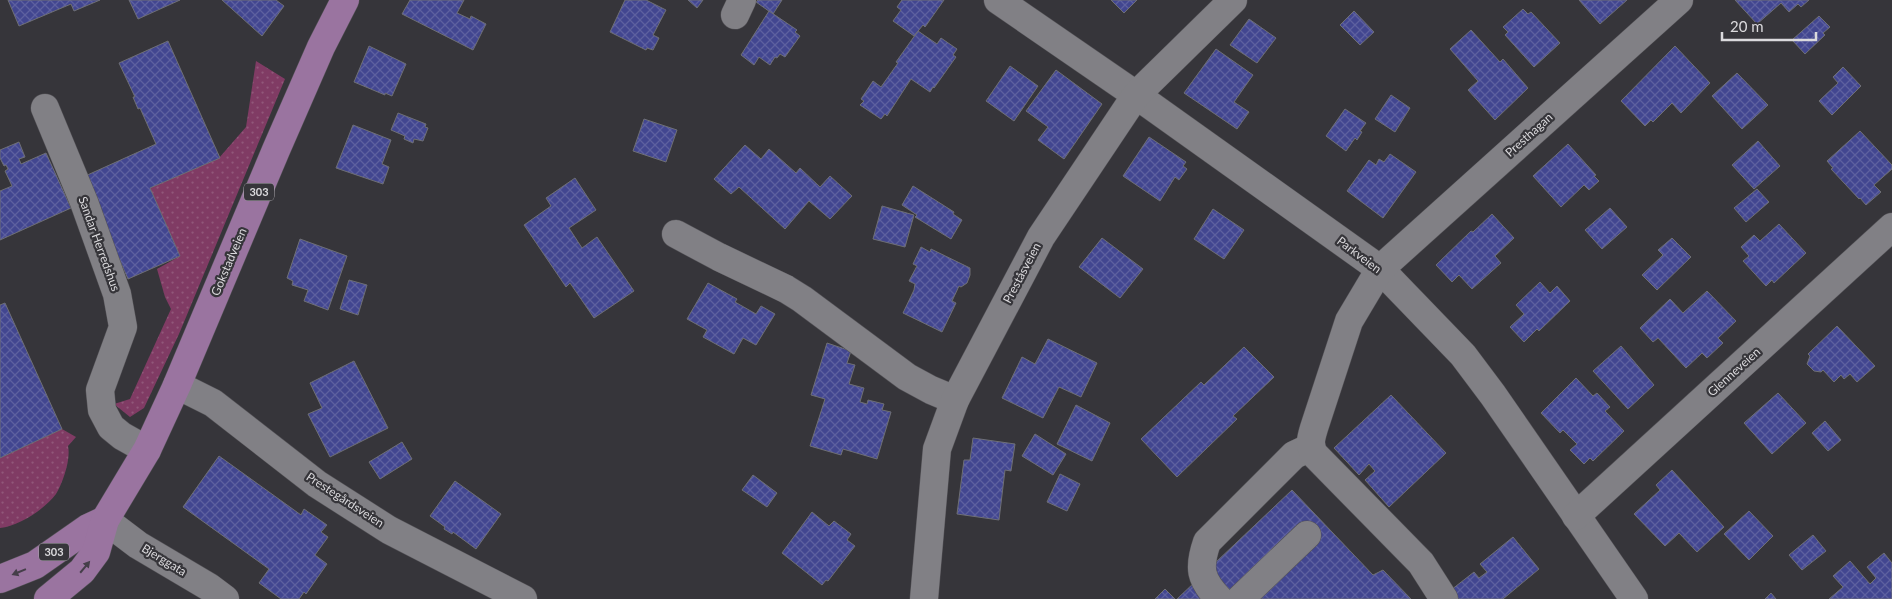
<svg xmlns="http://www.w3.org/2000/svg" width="1892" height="599" viewBox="0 0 1892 599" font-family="Lato,sans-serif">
<defs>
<pattern id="grass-dots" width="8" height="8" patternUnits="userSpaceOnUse" patternTransform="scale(1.25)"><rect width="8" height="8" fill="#803b64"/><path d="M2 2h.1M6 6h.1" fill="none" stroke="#91577a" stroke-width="1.8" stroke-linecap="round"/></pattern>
<pattern id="building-cross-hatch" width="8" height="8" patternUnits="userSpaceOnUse" patternTransform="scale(1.25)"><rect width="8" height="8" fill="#424690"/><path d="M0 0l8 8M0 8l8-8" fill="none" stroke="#5d609f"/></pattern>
</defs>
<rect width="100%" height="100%" fill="#36353a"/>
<g fill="url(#grass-dots)">
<path d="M256 61 285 79 179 334 144 408 130 417 114 404 130 399 171 309 165 297 157 269 180 256 150 188 219 158 246 127Z"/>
<path d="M62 429 76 437 68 446C71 459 63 482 56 494 45 509 19 526 0 528V458Z"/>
</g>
<g fill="url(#building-cross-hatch)" stroke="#6e6f75">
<path d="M8 0H100L74 11 71 4 19 26Z"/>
<path d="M129 0H180L138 19Z"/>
<path d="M222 0H276L284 6 262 36Z"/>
<path d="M410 0H464L457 13 470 19 471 16 486 24 473 50 402 14Z"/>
<path d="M625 0H646L666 10 653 35 659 38 653 50 647 48 646 50 610 32Z"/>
<path d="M688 0H703L697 8Z"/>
<path d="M758 0H782L773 14 756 2Z"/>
<path d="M902 0H944L925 27 923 25 914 36 893 21 901 10 897 7Z"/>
<path d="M1111 0H1137L1124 13Z"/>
<path d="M1579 0H1627L1600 24Z"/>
<path d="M1735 0H1809L1801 7 1798 4 1789 12 1781 3 1757 24Z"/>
<path d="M1523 9 1528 14 1531 12 1560 43 1534 67 1505 35 1508 32 1503 27Z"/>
<path d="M769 11 797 30 795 32 800 36 785 57 780 54 777 58 775 57 770 65 759 57 754 65 741 55Z"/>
<path d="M1354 11 1374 32 1360 45 1340 25Z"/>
<path d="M1819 16 1830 27 1823 33 1825 35 1805 54 1792 40Z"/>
<path d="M1249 19 1276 38 1257 63 1230 45Z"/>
<path d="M1471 30 1500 62 1503 59 1528 88 1495 120 1468 90 1478 81 1450 49Z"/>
<path d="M918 31 937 44 941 38 957 49 953 55 956 57 934 88 933 87 930 92 911 79 887 116 885 114 881 119 860 105 864 101 861 99 873 81 881 87 898 63 896 62Z"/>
<path d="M168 41 220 158 150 188 180 256 128 279 83 177 156 144 140 108 138 109 133 97H135L119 63Z"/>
<path d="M369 46 406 64 392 96 385 93V95L354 82Z"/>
<path d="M1675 46 1710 83 1681 113 1672 103 1653 122 1651 120 1645 126 1621 101Z"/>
<path d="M1216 49 1253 75 1234 102 1249 112 1237 129 1184 93Z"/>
<path d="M1010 66 1038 86 1014 121 986 101Z"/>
<path d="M1843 67 1861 86 1832 115 1819 101 1838 83 1833 77Z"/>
<path d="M1056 70 1102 104 1064 159 1038 140 1048 127 1026 111Z"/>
<path d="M1737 73 1768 105 1742 129 1712 96Z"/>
<path d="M1391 95 1410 108 1395 132 1375 119Z"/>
<path d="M1345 109 1366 123 1360 131 1362 132 1357 140 1355 138 1346 151 1326 136Z"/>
<path d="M398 113 426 124 425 127 428 128 423 141 414 139 413 143 404 139 405 136 391 130Z"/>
<path d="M644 119 677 130 666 162 633 151Z"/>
<path d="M353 125 391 140 382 164 389 167 383 184 336 168Z"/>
<path d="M1860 131 1892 165V169L1874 185 1881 192 1866 205 1860 198 1859 199 1831 169 1833 168 1827 161Z"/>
<path d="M1149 137 1186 162 1183 166 1187 169 1179 180 1175 177 1160 201 1123 176Z"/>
<path d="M1758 141 1780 166 1754 189 1732 165Z"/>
<path d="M19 142 25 157 19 159 21 164 46 153 71 208 0 240V191L12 186 5 171 8 169 6 165 4 166 0 158V150Z"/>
<path d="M1568 144 1596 175 1594 176 1599 181 1589 190 1584 185 1561 207 1533 176Z"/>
<path d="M745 145 761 159 769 149 796 173 800 168 820 187 830 176 852 196 830 219 809 201 785 229 739 187 731 194 714 179Z"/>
<path d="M1390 154 1416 172 1383 218 1347 191 1369 160 1376 165 1379 159 1384 162Z"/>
<path d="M575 178 596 210 569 228 582 248 597 237 634 291 594 318 570 283 566 287 524 225 551 206 546 198Z"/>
<path d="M913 186 954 212 953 214 962 220 951 239 915 217 917 215 902 205Z"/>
<path d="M1757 189 1769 202 1746 222 1734 208Z"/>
<path d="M882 206 914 215 905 247 873 239Z"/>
<path d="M1610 208 1627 227 1602 249 1585 230Z"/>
<path d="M1213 209 1244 230 1224 259 1194 239Z"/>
<path d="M1492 214 1514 238 1495 256 1501 263 1472 289 1459 275 1452 282 1436 265 1471 231 1473 232Z"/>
<path d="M1779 224 1806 253 1774 283 1772 280 1766 286 1743 261 1749 256 1741 247 1754 235 1760 241Z"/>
<path d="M1102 238 1143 269 1120 298 1079 267Z"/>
<path d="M1672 238 1691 257 1657 290 1642 275 1663 255 1658 250Z"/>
<path d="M300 239 347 256 328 310 304 301 308 290 292 285 293 281 287 278Z"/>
<path d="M921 247 930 252 931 249 970 268V275L967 283 961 287 959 286 952 301 956 303 942 332 903 313 914 290 915 284 909 281 917 266 913 264Z"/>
<path d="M349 280 367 285 358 315 340 309Z"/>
<path d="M1540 282 1550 293 1557 286 1570 301 1539 331 1537 329 1524 342 1510 327 1524 314 1516 305Z"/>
<path d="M708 283 737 299 735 302 756 314 761 306 775 314 756 345 743 338 734 354 703 337 707 330 687 319Z"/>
<path d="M1707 291 1736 321 1718 338 1723 343 1707 358 1702 353 1686 368 1658 338 1653 342 1640 328 1670 299 1683 313Z"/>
<path d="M5 303 62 429 0 458V305Z"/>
<path d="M1837 326 1875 366 1857 382 1850 374 1844 379 1841 375 1834 382 1823 370 1821 372 1814 371 1807 364 1810 356 1808 354Z"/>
<path d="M1048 339 1097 363 1081 397 1059 387 1043 418 1002 398 1022 357 1035 364Z"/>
<path d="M827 343 851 351 847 363 855 365 849 384 864 388 860 402 867 404 868 400 884 404 882 410 891 412 877 459 843 449 841 455 810 446 825 399 811 395Z"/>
<path d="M1621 346 1654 385 1628 409 1593 371Z"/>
<path d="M1244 347 1274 377 1233 416 1237 419 1177 477 1141 439 1201 382 1204 385Z"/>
<path d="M354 361 388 428 330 457 308 414 322 408 310 383Z"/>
<path d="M1576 378 1593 396 1597 393 1610 407 1605 411 1624 431 1593 461 1590 458 1584 464 1570 450 1577 444 1563 430 1560 433 1541 413Z"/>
<path d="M1778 393 1806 423 1772 454 1744 423Z"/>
<path d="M1391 395 1446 453 1389 507 1365 480 1375 471 1369 464 1359 475 1334 448Z"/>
<path d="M1076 405 1110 423 1092 461 1057 444Z"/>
<path d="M1825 421 1841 440 1828 451 1812 433Z"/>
<path d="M1035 434 1066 454 1053 475 1022 456Z"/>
<path d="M973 438 1015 444 1011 471 1005 470 999 520 957 514 964 460H970Z"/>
<path d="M402 442 412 459 380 479 369 462Z"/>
<path d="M219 456 301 515 304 509 327 525 321 532 328 537 315 555 327 564 306 594 304 592 299 599H281L259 583 269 569 183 507Z"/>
<path d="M1672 470 1724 527 1697 552 1679 533 1665 546 1634 514 1660 490 1656 485Z"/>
<path d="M1060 474 1080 484 1067 511 1047 502Z"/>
<path d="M753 475 777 493 767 507 742 490Z"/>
<path d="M455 481 501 514 476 549 453 532 452 534 444 529 445 527 430 516Z"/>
<path d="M1292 490 1373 575 1383 570 1411 599H1177Z"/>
<path d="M1749 511 1773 536 1749 560 1724 534Z"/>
<path d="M812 512 829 526 834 521 851 534 847 540 855 546 828 581 826 580 822 585 782 553Z"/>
<path d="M1813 535 1826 551 1802 570 1789 555Z"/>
<path d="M1513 537 1539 569 1503 599H1458L1451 590 1474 572 1479 578 1487 572 1480 564Z"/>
<path d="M1884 553 1892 563V599H1829L1843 587 1833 576 1850 561 1870 584 1876 578 1867 567Z"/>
<path d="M1165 589 1175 599H1155Z"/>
<path d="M1771 593 1776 599H1765Z"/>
</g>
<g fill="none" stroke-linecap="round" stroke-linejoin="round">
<g stroke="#535156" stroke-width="29">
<g id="minor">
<path d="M998 0 1136 95 1380 269 1463 355 1493 395 1634 599"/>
<path d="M735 15 742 0"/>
<path d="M45 108 84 202 117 294 123 327 100 390 102 410 111 427 122 436 147 450"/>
<path d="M676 234 719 257 786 289 802 299 907 377 931 390 955 400"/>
<path d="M177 385 213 403 317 484 389 530 523 599"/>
<path d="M1576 516 1892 227"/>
<path d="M105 520 138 545 209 587 225 599"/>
<path d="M924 599 937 449 955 400 1041 237 1136 95 1233 0"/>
<path d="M1219 599C1200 579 1198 568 1207 542L1294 455 1311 447"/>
<path d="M1240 599 1307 535"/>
<path d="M1444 599 1421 563 1314 454C1309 444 1311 438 1314 428L1349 321 1380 269 1679 0"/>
</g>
</g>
<g stroke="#535156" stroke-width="29">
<g id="major">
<path d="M0 579 35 565 88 528 105 520"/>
<path d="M48 599 82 571 96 552 105 520 147 450 177 385 276 150 321 47 345 0"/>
</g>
</g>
<use href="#minor" stroke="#818085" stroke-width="28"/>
<use href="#major" stroke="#9a74a0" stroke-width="28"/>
</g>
<defs><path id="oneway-solid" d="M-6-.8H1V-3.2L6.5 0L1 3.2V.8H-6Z" transform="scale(1.25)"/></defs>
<g fill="#453e49">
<use href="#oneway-solid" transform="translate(85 567) rotate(-50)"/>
<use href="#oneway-solid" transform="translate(19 572) rotate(158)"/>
</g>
<g text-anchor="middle" stroke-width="4.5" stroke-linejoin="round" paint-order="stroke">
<g fill="#36353a" stroke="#aaa8ac" stroke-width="1">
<rect x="244" y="183.5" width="30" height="17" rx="4"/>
<rect x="39" y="543.5" width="30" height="17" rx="4"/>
</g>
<g font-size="11" font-weight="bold" fill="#dbdadd">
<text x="259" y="196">303</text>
<text x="54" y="556">303</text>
</g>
<g font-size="12" fill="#dbdadd" stroke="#36353a">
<text transform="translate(1529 135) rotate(-42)" y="4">Presthagan</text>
<text transform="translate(99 244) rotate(70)" y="4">Sandar Herredshus</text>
<text transform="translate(1359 255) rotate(37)" y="4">Parkveien</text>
<text transform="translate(229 262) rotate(-67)" y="4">Gokstadveien</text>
<text transform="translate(1022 273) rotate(-62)" y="4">Preståsveien</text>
<text transform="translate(1734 372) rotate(-42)" y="4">Glenneveien</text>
<text transform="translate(345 500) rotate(33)" y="4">Prestegårdsveien</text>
<text transform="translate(164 560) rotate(31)" y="4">Bjerggata</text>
</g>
</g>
<path d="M1722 32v8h94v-8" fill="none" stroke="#dbdadd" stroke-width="2.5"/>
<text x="1730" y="32" font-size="15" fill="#dbdadd" stroke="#36353a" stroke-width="4" paint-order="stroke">20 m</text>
</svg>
